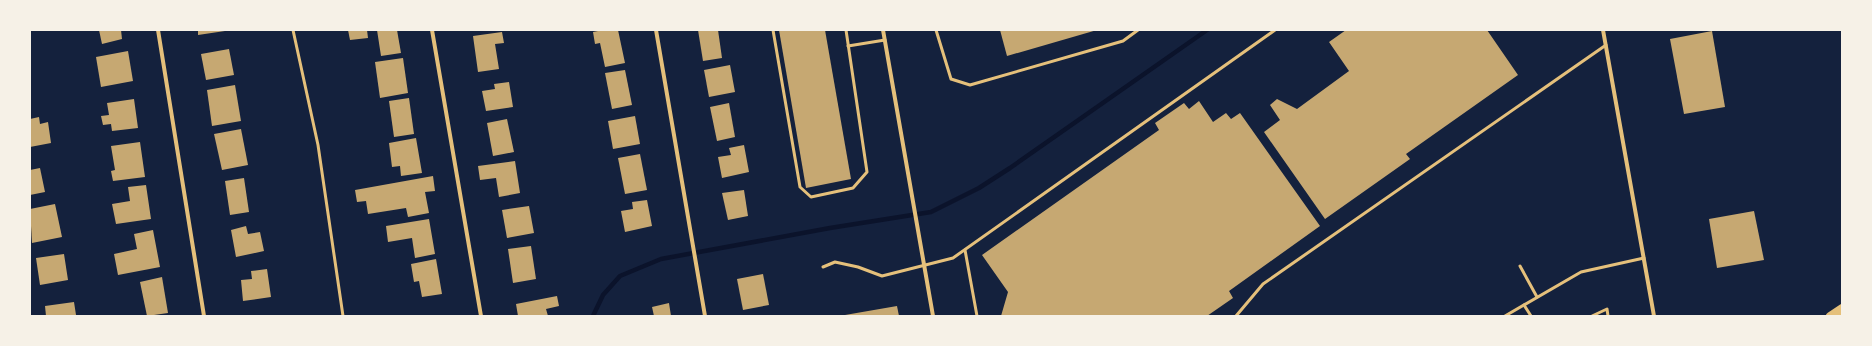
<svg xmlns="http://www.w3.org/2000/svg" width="1872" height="346" viewBox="0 0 1872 346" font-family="'Public Sans',sans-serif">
<rect width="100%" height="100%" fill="#14213d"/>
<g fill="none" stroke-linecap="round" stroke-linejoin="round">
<path stroke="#0b132b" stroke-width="4.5" d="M593 316 603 295 620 276 661 259 830 228 931 212 979 188 1010 168 1207 30"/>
</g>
<g fill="#c6a872">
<path d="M99 30H121L122 39 102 44Z"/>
<path d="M198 30H225V31L198 35Z"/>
<path d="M348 30H367L368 38 350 40Z"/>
<path d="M377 30H397L401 53 381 56Z"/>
<path d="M603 30H618L625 63 605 67 600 43 595 44 593 32Z"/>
<path d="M698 30H718L722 58 703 61Z"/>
<path d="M779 30H825L851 179 806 188Z"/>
<path d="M1000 30H1097L1007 56Z"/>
<path d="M1346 30H1487L1518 75 1406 154 1410 159 1325 219 1264 132 1280 120 1270 105 1277 99 1297 109 1349 71 1329 42Z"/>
<path d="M1712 31 1725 107 1684 114 1670 39Z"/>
<path d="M502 32 504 43 495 44 499 69 478 72 473 36Z"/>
<path d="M229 49 234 75 206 80 201 54Z"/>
<path d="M128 51 133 81 101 87 96 57Z"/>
<path d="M403 58 408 93 380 98 375 62Z"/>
<path d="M730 65 735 92 709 97 704 70Z"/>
<path d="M625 70 632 105 612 109 605 73Z"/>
<path d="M509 82 513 107 486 111 482 91 495 89 494 84Z"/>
<path d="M235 85 241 121 212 126 207 90Z"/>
<path d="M409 98 414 134 394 137 389 101Z"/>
<path d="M134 99 138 128 112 131 111 124 103 125 101 116 109 115 107 103Z"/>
<path d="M1199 101 1213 122 1226 113 1231 119 1240 113 1320 226 1229 291 1233 298 1207 316H1001L1008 292 982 255 1159 130 1155 123 1184 103 1189 109Z"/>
<path d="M729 103 735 137 717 141 710 107Z"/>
<path d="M635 116 640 144 613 149 608 121Z"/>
<path d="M39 117 40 124 48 122 51 143 30 147V119Z"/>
<path d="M507 119 514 152 493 156 487 123Z"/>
<path d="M241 129 248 165 222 170 214 134Z"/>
<path d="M416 138 422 173 401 176 400 166 392 167 389 143Z"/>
<path d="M140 142 145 177 113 181 111 171 115 170 111 146Z"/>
<path d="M744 145 749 172 722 178 718 157 731 155 729 148Z"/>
<path d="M640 154 647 190 625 194 618 158Z"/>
<path d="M515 161 520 193 499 197 496 178 480 180 478 166Z"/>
<path d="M40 168 45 192 30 195V170Z"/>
<path d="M433 176 435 191 425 192 429 213 408 217 406 208 368 214 366 201 357 202 355 190Z"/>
<path d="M244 178 249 212 230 215 225 181Z"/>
<path d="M146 185 151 219 116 224 112 204 130 201 128 187Z"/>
<path d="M744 190 748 216 728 220 722 193Z"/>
<path d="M647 200 652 226 625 232 621 211 633 209 632 202Z"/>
<path d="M55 204 62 237 32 243 30 209Z"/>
<path d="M529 206 534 233 507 238 502 210Z"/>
<path d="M1754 211 1764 260 1717 268 1709 219Z"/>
<path d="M429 219 435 254 415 258 412 238 388 242 386 226Z"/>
<path d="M246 226 248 234 260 232 264 251 236 257 231 230Z"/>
<path d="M153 230 160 267 118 275 114 254 137 249 134 234Z"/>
<path d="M531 246 536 279 513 283 508 249Z"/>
<path d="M64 254 68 280 40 285 36 258Z"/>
<path d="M436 259 442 294 422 297 419 281 414 282 411 264Z"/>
<path d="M267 269 271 297 243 301 241 280 252 279 251 271Z"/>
<path d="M763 274 769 305 743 310 737 279Z"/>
<path d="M162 277 168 313 147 316 140 282Z"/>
<path d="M557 296 559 306 546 309 548 316H518L516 304Z"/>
<path d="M74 302 76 315 46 316 45 306Z"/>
<path d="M669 303 671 316H654L652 307Z"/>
<path d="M897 306 899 316H845V315Z"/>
</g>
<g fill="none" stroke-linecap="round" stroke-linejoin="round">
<g stroke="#e5c07b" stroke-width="3">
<path d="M293 30 318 145 343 316"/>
<path d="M773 30 800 187 811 197 853 188 867 172 846 30"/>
<path d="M936 30 951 79 970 85 1123 41 1138 30"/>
<path d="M848 46 885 40"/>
<path d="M965 250 977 316"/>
<path d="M1520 266 1537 297"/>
<path d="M823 267 835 262 858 267 882 276 953 258 1275 30"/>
<path d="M1524 305 1531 316"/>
<path d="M1236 316 1263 284 1606 45"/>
<path d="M1505 316 1581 272 1644 258"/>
<path d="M1592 316 1607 309 1608 316"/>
</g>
<g stroke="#e5c07b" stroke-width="4">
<path d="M158 30 204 316"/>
<path d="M432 30 481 316"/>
<path d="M656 30 705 316"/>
<path d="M883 30 933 316"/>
<path d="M1603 30 1654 316"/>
</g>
<path stroke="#e5c07b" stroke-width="8" d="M1830 316 1842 308"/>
<path stroke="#e5c07b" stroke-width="12" d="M1840 316 1842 315"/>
</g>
<rect width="1872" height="346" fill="none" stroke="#f6f1e7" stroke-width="62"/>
</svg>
